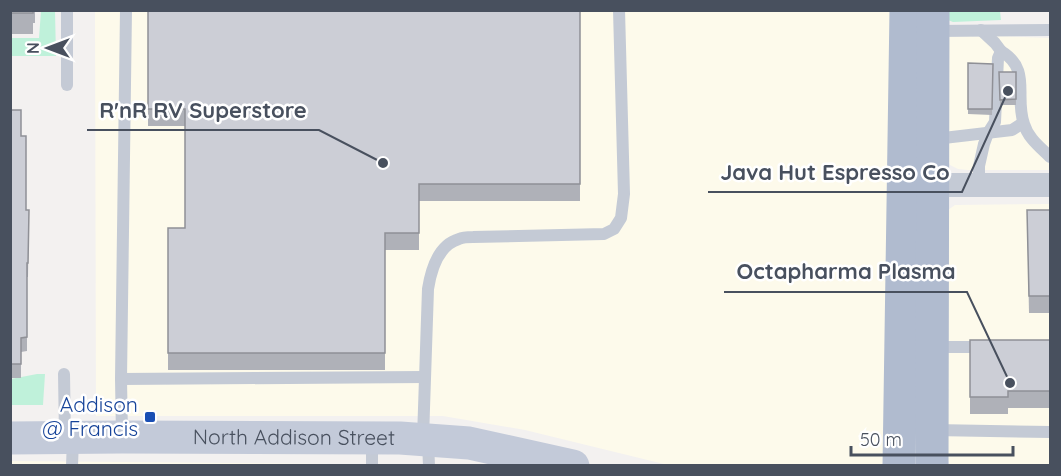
<svg xmlns="http://www.w3.org/2000/svg" width="1061" height="476" viewBox="0 0 1061 476" font-family="Quicksand,sans-serif">
<rect width="100%" height="100%" fill="#f3f1f0"/>
<g fill="#fdfaeb">
<path d="M95 11H894L886 455 882 465H668L525 430 443 416H96Z"/>
<path d="M951 34 1050 38V170H968L958 169 950 165 947 158 946 38Z"/>
<path d="M1050 204V465L950 466 947 455 948 210 955 205Z"/>
<path d="M11 461 442 465H451L11 466Z"/>
</g>
<g fill="#bff1da">
<path d="M41 11H55L56 56H11V38H39Z"/>
<path d="M945 11H1000L1001 20 953 22 948 20Z"/>
<path d="M37 374H45L43 405H11V379Z"/>
</g>
<g fill="none" stroke-linecap="round" stroke-linejoin="round">
<g stroke="#c4cad5" stroke-width="12">
<path d="M67 10V85"/>
<path d="M981 30 995 43 1001 51"/>
<path d="M935 31 1050 30"/>
<path d="M935 139 1012 130 1023 123"/>
<path d="M979 185V166L984 144 988 133 995 122 998 58 1001 51C1032 70 1014 95 1024 124 1028 138 1040 147 1050 157"/>
<path d="M934 347H986"/>
<path d="M64 374 65 436"/>
<path d="M121 379 425 377"/>
<path d="M934 430 1050 432"/>
<path d="M122 436 121 379 126 10"/>
<path d="M423 438 428 289C431 270 438 245 459 239 463 237 469 237 473 237L604 234 614 229 621 218 624 194 619 10"/>
<path d="M428 441 429 466"/>
<path d="M72 466 73 439"/>
<path d="M372 466V440"/>
</g>
<path stroke="#c4cad5" stroke-width="24" d="M934 185H1050"/>
<path stroke="#c3cad9" stroke-width="33" id="s1" d="M10 438 122 437 400 438 469 443 573 466"/>
<g stroke="#b0bbcf" stroke-width="33">
<path d="M899 466 906 10"/>
<path d="M932 466 933 10"/>
</g>
</g>
<g fill="#afb1b8">
<path d="M10 10H35V23H33V34H10Z"/>
<path d="M148 10H580V201H419V250H385V370H168V228H185V126H148Z"/>
<path d="M968 63 993 64 992 115 968 114Z"/>
<path d="M999 72H1016V105H1000Z"/>
<path d="M10 110 21 136 26 210H29L28 277H27V351L21 352V378H10Z"/>
<path d="M1027 210H1050V313H1029Z"/>
<path d="M970 340H1050V408H1008V414H970Z"/>
</g>
<g fill="#ccced6" stroke="#8f9096" stroke-width="1.5">
<rect x="10" y="10" width="23" height="3"/>
<path d="M148 10H580V184H419V233H385V353H168V228H185V109H148Z"/>
<path d="M968 63 993 64 992 109H968Z"/>
<path d="M999 72H1016V99L1000 100Z"/>
<path d="M10 110H21V136H26V210H29L28 263H27V337L21 338V364H10Z"/>
<path d="M1027 210H1050V296H1029Z"/>
<path d="M970 340H1050V391H1008V397H970Z"/>
</g>
<rect fill="#1a4fb4" stroke="#fff" stroke-width="2" x="144" y="411" width="12" height="12" rx="3"/>
<g text-anchor="middle" stroke-width="5" stroke-linejoin="round" paint-order="stroke">
<g font-size="21" fill="#164399" stroke="#fff" text-anchor="end">
<text x="138" y="412">Addison<tspan x="138" dy="24">@ Francis</tspan></text>
</g>
<g font-size="21" fill="#48505e" stroke="#fff">
<text dy="7" stroke="none"><textPath href="#s1" startOffset="284">North Addison Street</textPath></text>
</g>
</g>
<path fill="none" stroke="#48505e" stroke-width="2" d="M383 163L319 130H87M1008 91L962 192H708M1010 383L967 292H724"/>
<g fill="#48505e" stroke="#fff" stroke-width="2">
<circle cx="383" cy="163" r="6"/>
<circle cx="1008" cy="91" r="6"/>
<circle cx="1010" cy="383" r="6"/>
</g>
<g font-size="22" text-anchor="middle" font-weight="bold" fill="#48505e" stroke="#fff" stroke-width="5" stroke-linejoin="round" paint-order="stroke">
<text x="203" y="118">R'nR RV Superstore</text>
<text x="835" y="180">Java Hut Espresso Co</text>
<text x="846" y="279">Octapharma Plasma</text>
</g>
<rect width="1061" height="476" fill="none" stroke="#48505e" stroke-width="24"/>
<g transform="translate(48 48) rotate(270)" stroke="#ffffff" stroke-width="4.5" paint-order="stroke">
<path d="M0-4.5L10 22L0 15L-10 22Z" fill="#48505e"/>
<text y="-9" font-size="16" font-weight="bold" text-anchor="middle" fill="#48505e">N</text>
</g>
<path d="M851 446v9h162v-9" fill="none" stroke="#48505e" stroke-width="3"/>
<text x="860" y="446" font-size="18" fill="#48505e" stroke="#ffffff" stroke-width="4.5" paint-order="stroke">50 m</text>
</svg>
